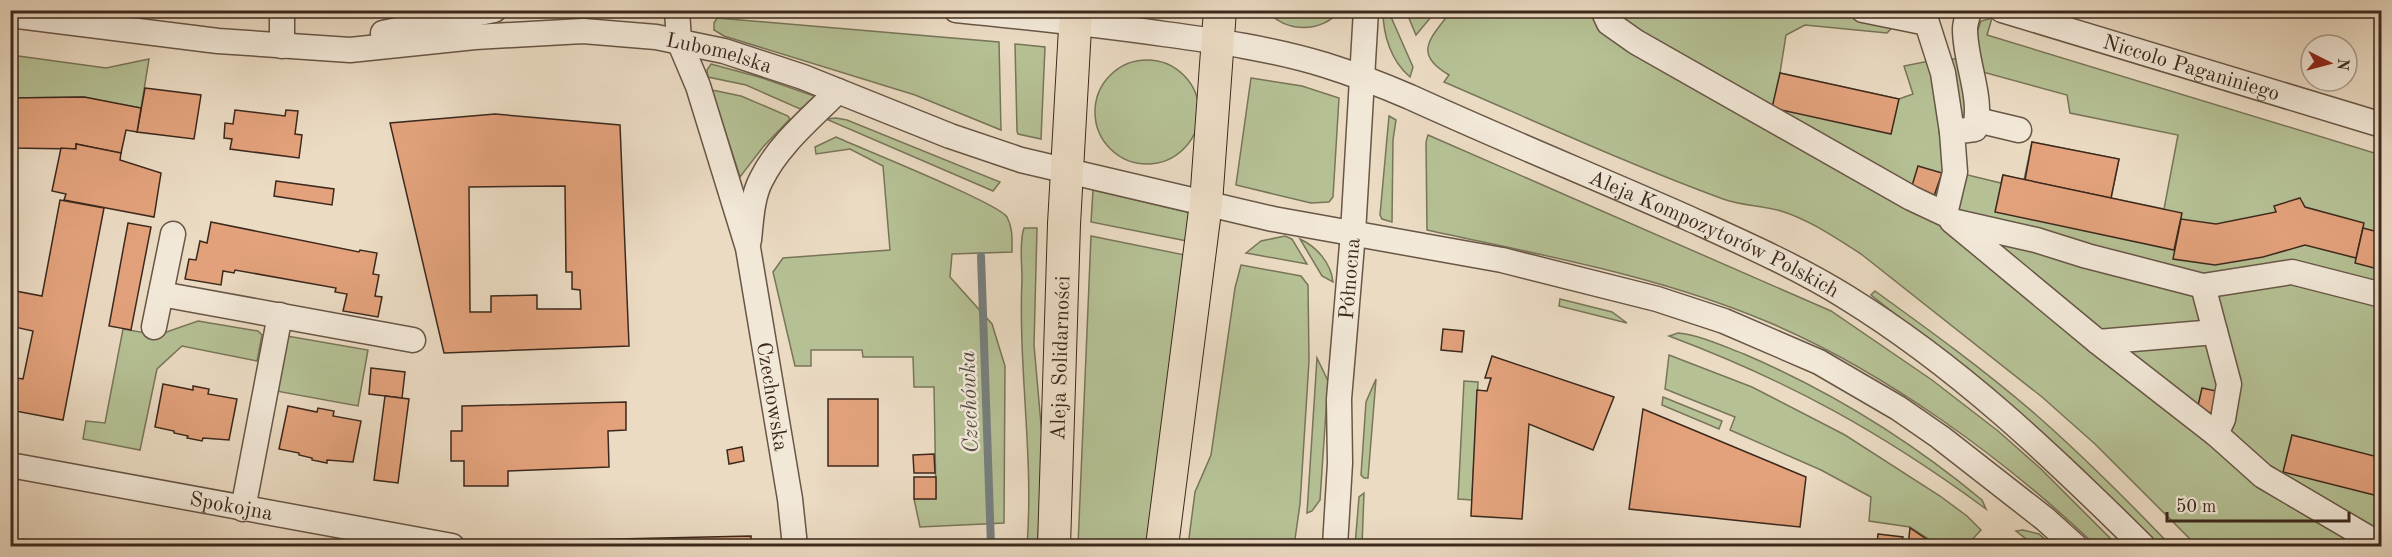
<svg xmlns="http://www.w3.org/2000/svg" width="2392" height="557" viewBox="0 0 2392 557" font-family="'Old Standard TT',serif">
<rect width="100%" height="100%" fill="#ebdbc3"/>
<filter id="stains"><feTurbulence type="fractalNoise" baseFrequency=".00333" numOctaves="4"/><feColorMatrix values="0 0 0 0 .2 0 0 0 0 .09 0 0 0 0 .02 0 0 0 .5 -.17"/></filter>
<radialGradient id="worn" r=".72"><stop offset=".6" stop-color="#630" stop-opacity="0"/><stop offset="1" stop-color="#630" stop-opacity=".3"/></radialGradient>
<g fill="#b5c195" stroke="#787559" stroke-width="1.5">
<path d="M1268 11H1339C1323 33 1284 33 1268 11Z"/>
<path d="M1383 11 1391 17 1413 67 1410 77C1391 61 1383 35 1383 11Z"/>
<path d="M1406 11V10L1436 11 1416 35Z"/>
<path d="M1451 11H1908L1887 33 1805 25 1786 35 1780 73 1899 99 1913 94 1904 66 1939 59H1969L1977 120 1952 132 1955 172 2001 183 2003 175 2024 180 2032 142 2119 159 2111 198 2164 209 2178 135 2070 113 2067 95 1979 71 1976 35 1981 21 1992 18 1987 35 2381 155V546H2197L2095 444 2042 397 1861 254C1836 238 1810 220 1781 211 1762 205 1741 206 1723 199 1628 164 1537 122 1444 82L1449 75C1411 53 1432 37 1451 11Z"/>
<path d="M717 18 999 42 1001 130 915 95 724 36 714 30V23Z"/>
<path d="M1015 44 1045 47 1041 139 1018 134 1017 131Z"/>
<path d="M11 55 106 68 149 59 141 108 84 97 11 98Z"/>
<circle cx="1147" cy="112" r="52"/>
<path d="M711 64 759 77 817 97 800 109 746 85 708 77 707 70Z"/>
<path d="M1251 78 1302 86 1339 98 1333 197 1329 202 1311 203 1236 185Z"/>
<path d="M712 90 741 96 788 116 790 119 763 147 740 177Z"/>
<path d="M1389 116 1396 120 1393 140 1392 222 1382 219 1380 215Z"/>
<path d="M836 118 847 120 1000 182 993 191 826 119Z"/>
<path d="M1428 135 1831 311 1932 380 1998 431 2040 468 2118 546H2096C2005 459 1884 371 1768 322 1660 276 1541 255 1427 230L1426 142Z"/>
<path d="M836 137C860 148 998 203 1007 217 1013 228 1012 240 1012 252L952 254 950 277 992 324 1005 366 1004 523 920 527 914 499 936 498 934 387H914L913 357H863L862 350H811V366H795L773 272 783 258 890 250 883 166 850 149 816 154 815 147Z"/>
<path d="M1093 190 1191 213 1187 241 1091 222Z"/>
<path d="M1024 228H1037L1034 345 1042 436 1038 546H1027C1034 457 1018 368 1022 278 1022 263 1019 242 1024 228Z"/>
<path d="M1091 236 1185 255 1147 546H1078Z"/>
<path d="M1285 236 1292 239 1307 264 1246 253 1261 241Z"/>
<path d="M1300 239C1317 247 1331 263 1333 282L1322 276Z"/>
<path d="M1241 265 1301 276 1308 285 1309 361 1300 504 1294 546H1188L1195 492 1211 455 1235 288Z"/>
<path d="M1875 291C1929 330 1983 369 2034 413 2082 455 2127 500 2171 546H2159L2081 468 2025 417 1871 295Z"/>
<path d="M1560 299 1612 312 1627 323 1559 306Z"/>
<path d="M198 321 258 331 262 335 257 361 182 346 157 369 140 450 83 439 86 421 105 423 123 329 158 335Z"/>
<path d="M1678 333C1700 335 1723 346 1744 354 1828 390 1911 441 1982 500L1986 509C1883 433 1789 381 1669 336Z"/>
<path d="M287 336 368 350 358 406 276 391Z"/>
<path d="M1669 355 1752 387 1845 435 1940 496 1967 516 1981 530 1966 546H1936V544L1910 527 1869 521 1871 497 1821 470 1730 430 1735 417 1665 389Z"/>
<path d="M1317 358 1328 381 1320 500 1312 511 1307 513Z"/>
<path d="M1376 379 1368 478H1364L1361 475 1366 402Z"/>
<path d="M1464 381 1478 382 1472 500 1458 499Z"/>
<path d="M1663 397 1722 421 1719 429 1662 405Z"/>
<path d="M1364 493 1362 546H1355L1359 497Z"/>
<path d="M2023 530 2039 534 2052 546H2035L2016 531Z"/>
<path d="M958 540H1020V546H957Z"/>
</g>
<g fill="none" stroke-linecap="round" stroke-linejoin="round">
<path stroke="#777f7e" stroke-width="8" d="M981 256 991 546"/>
</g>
<g fill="#e3a27c" stroke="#3c291d" stroke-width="1.5" fill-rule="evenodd">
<path d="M2356 10H2382V18L2380 17Z"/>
<path d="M1780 73 1899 99 1891 134 1772 108Z"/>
<path d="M145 88 201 95 194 139 137 132Z"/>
<path d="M84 97 141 108 137 132 126 130 121 153 76 144V149L10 148V98Z"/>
<path d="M235 110 285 116 286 110 298 111 295 134 302 135 299 158 230 149 232 139 224 138 225 123 233 124Z"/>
<path d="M495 114 620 125 629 346 444 353 390 123ZM565 186 566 272H572V289L580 290 581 309H537V295L491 296V312H470L469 187Z"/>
<path d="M2032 142 2119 159 2111 198 2025 180Z"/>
<path d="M76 144 121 153 120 160 161 173 154 217 64 200 66 194 52 191 61 148 76 149Z"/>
<path d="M1918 166 1942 173 1934 196 1911 189Z"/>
<path d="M2003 175 2182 213 2174 250 1995 212Z"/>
<path d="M276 181 334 189 332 205 274 196Z"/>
<path d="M2300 198 2305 207 2364 223 2356 258 2305 245 2263 257 2215 265 2173 259 2181 219 2216 224 2276 212 2274 206Z"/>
<path d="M60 200 104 208 63 420 10 410V377L23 379 33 331 10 326V290L42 296Z"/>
<path d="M211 222 359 252 360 250 377 253 373 274 379 275 375 296 382 297 378 317 343 311 347 294 335 292 336 288 235 270 234 273 223 271 221 285 185 279 189 259 196 260 200 241 207 243Z"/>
<path d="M128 223 151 227 131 330 109 326Z"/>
<path d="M2363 228 2382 233V270L2355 263Z"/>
<path d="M1443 329 1464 331 1462 352 1441 350Z"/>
<path d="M1492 356 1614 397 1593 450 1529 424 1522 519 1471 516 1477 390 1487 391 1491 378H1485Z"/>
<path d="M371 368 405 372 402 398 369 394Z"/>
<path d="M163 384 193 390V386L209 389 208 394 237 399 229 440 203 438 202 441 187 438 188 436 174 433V431L155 427Z"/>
<path d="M2202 388 2221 392 2216 414 2197 410Z"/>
<path d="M385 396 409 399 398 483 374 480Z"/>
<rect x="828" y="399" width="50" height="67"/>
<path d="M626 402V430L608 431 609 467 508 471V486H464V461H451V431H462V406Z"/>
<path d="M288 406 317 412 318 408 334 411 333 416 361 421 353 462 327 460V463L312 460V458L299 455V453L279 449Z"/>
<path d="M1643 409 1806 477 1800 527 1629 509Z"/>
<path d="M2292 435 2382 458V497L2283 472Z"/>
<path d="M742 447 744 461 729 464 727 450Z"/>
<path d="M934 454 935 473H914L913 455Z"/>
<rect x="914" y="477" width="22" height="22"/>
<path d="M1910 528 1935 545V546H1908Z"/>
<path d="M1878 534 1903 537 1902 546 1877 544Z"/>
<path d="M751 536V546H572V540Z"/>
<path d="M23 539 34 541 33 546H22Z"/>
</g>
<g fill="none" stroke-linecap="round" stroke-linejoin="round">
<g stroke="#685646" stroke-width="27">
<g id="minor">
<path id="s1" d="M677 10 679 41 698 86 748 248 790 499 795 546"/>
<path id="s2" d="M956 10C1026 17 1095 24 1164 34 1218 41 1272 49 1325 65 1354 74 1382 85 1410 97 1502 139 1595 177 1688 218 1741 242 1796 266 1846 297 1958 366 2050 454 2143 546"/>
<path d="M1603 10 1609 23 1636 42 1911 198 1945 214 1955 172 1952 132 1975 129C1983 96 1965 63 1965 29 1965 23 1968 16 1969 10"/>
<path d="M1863 10 1927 23 1943 73 1952 132"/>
<path id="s3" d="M2002 10 2382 125"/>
<path id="s4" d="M10 15 218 41 350 50 475 37 583 31 656 37 724 51 803 77 950 136 1021 160 1273 219 1502 260 1657 299 1724 321 1819 362 1898 408 1940 437 2045 519 2075 546"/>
<path d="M383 33 494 10"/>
<path d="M282 46V10"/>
<path d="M1977 120 2019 130"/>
<path d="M749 240C751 221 752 197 761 180 778 145 811 118 838 91"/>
<path d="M2203 286 2229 384 2223 419 2216 434"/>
<path d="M161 294 413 340"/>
<path d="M2382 295 2292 272 2203 286 2087 256 2036 240 1952 221 2098 342 2216 434 2263 476 2382 546"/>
<path d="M154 327 173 234"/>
<path d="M2098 342 2215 332"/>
<path id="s5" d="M10 465 452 546"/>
<path d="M243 509 280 315"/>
<path id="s6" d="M1335 546 1340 463 1339 399 1353 233 1366 10"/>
</g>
</g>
<g stroke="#3c291d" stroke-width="34">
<g id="major">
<path id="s7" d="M1054 546 1064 224 1076 10"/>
<path d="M1162 546 1206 203 1220 10"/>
</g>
</g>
<use href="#minor" stroke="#f2e8d8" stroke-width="24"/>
<use href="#major" stroke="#ebdbc3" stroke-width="32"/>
</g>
<g text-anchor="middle" stroke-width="5" stroke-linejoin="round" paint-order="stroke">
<g font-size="21" fill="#3c291d" stroke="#f2e8d8">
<text dy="7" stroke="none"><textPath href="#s4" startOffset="714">Lubomelska</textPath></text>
<text dy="7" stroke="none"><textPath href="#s3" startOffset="198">Niccolo Paganiniego</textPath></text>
<text dy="7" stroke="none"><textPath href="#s2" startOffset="798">Aleja Kompozytorów Polskich</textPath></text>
<text dy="7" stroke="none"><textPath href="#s6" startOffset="268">Północna</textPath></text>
<text dy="7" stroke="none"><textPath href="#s7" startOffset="188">Aleja Solidarności</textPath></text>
<text dy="7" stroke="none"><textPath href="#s1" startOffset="400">Czechowska</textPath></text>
<text dy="7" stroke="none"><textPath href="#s5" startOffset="225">Spokojna</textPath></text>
</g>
<g font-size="22" font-style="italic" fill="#544d46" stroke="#f2e8d8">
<text transform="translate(968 402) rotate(-92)" y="8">Czechówka</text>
</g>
</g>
<rect width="2392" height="557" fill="none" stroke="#ebdbc3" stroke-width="36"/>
<rect x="12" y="12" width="2368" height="533" fill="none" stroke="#3c291d" stroke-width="3"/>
<rect x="18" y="18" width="2356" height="521" fill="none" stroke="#3c291d" stroke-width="1.5"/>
<g transform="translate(2329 63) rotate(96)"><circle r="28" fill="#f2e8d8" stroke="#a99c8d" stroke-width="1.5"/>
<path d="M0-4.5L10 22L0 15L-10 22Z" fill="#8f2418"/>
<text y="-9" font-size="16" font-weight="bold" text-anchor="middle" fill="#3c291d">N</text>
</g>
<path d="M2167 512v9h182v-9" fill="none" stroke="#3c291d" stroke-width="3"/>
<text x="2176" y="512" font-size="18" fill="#3c291d" stroke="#f2e8d8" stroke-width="4.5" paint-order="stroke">50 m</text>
<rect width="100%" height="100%" filter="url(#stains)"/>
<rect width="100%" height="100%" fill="url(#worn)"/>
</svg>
